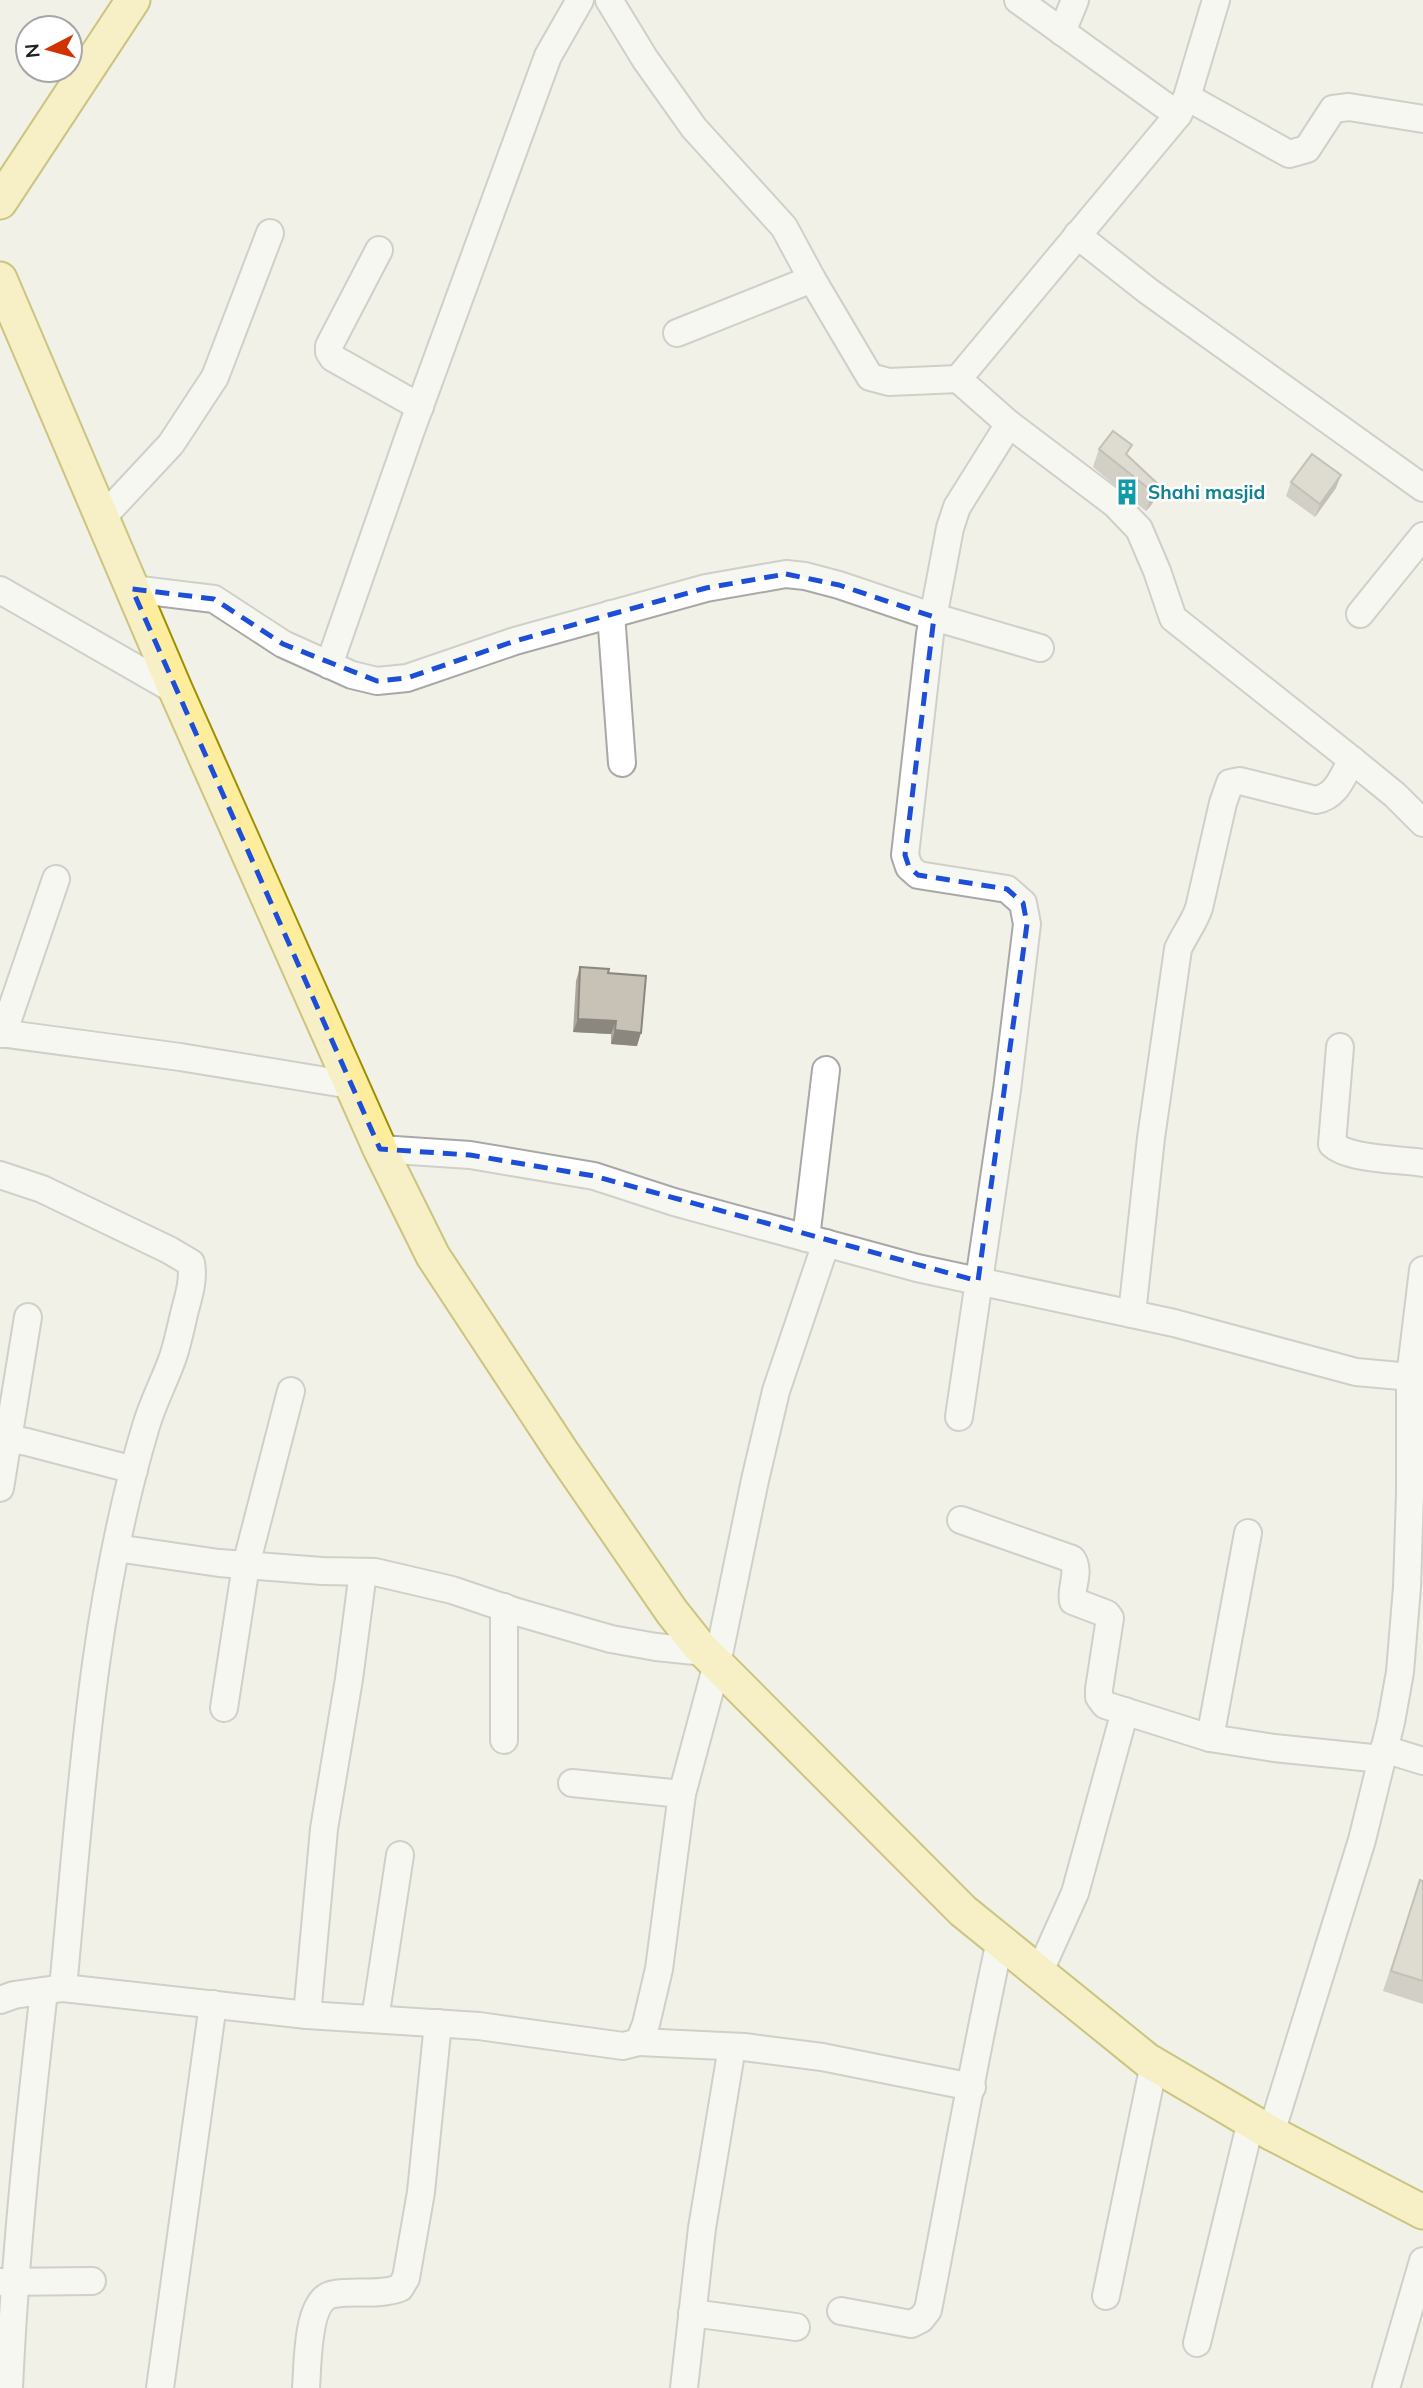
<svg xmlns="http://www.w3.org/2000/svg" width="1423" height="2388" viewBox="0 0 1423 2388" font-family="Mulish,sans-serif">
<rect width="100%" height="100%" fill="#f1f1e7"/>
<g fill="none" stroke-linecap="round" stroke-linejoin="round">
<g stroke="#a8a8a8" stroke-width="30">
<g id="minor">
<path d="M609 0 645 59 694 128 784 227 812 279 870 377 889 382 958 379 1009 424 1115 504 1139 529 1157 571 1173 618 1352 760 1395 795 1423 823"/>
<path d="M1018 0 1178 115"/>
<path d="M1062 32 1075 0"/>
<path d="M1187 97 1289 154 1307 149 1333 109 1349 107 1423 119"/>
<path d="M1077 235 1148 291 1423 488"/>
<path d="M379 250 329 346V352L333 358 420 407"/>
<path d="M677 333 812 279"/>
<path d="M958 379 1178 115 1187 97 1216 0"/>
<path d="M102 518 171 444 215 377 270 233"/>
<path d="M132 589 214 599 283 644 352 675 377 681 407 678 515 641 706 588 786 574 805 576 839 585 934 617 1040 648"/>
<path d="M0 590 176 691"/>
<path d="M611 614 622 763"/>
<path d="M1360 614 1423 536"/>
<path d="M329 665 410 433 548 56 580 0"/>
<path d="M0 1033 180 1057 351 1085"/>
<path d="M3 1034 56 879"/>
<path d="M1340 1047 1332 1144C1349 1160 1400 1159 1423 1163"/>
<path d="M380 1149 470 1155 594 1176 674 1202 917 1268 1174 1323 1356 1372 1423 1378"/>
<path d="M0 1175 42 1189 169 1250 191 1263C194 1279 189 1295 185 1310 181 1326 178 1342 173 1357 165 1380 153 1402 146 1426 91 1608 81 1800 63 1988"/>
<path d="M806 1238 826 1070"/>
<path d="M1132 1314 1151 1138 1178 949C1184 935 1194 923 1199 908L1223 803 1230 783 1240 781 1316 800C1337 796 1342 777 1352 760"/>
<path d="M959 1417 1007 1090 1027 924 1023 903 1007 889 918 875 909 867 905 855 930 634 950 528 957 507 1009 424"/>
<path d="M0 1437 27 1442 134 1470"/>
<path d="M0 1488 28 1317"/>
<path d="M961 1520 1072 1559C1081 1572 1070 1587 1073 1601L1107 1614 1110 1618 1099 1689V1697L1105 1705 1210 1738 1274 1748 1382 1759"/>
<path d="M116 1548 219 1563 322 1571 375 1572 452 1590 517 1612 611 1639 656 1647 705 1652"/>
<path d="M504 1607V1740"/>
<path d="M224 1708 246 1565 291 1391"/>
<path d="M1210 1738 1248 1533"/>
<path d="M1384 1749 1423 1761"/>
<path d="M572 1783 682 1794"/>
<path d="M1039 1973 1075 1893 1125 1711"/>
<path d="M0 2000 14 1995 63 1988 307 2015 479 2026 623 2046 639 2042 646 2024 659 1969 682 1794 717 1664 755 1480 776 1391 826 1243"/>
<path d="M307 2015 324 1829 349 1679 363 1572"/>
<path d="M375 2019 400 1855"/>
<path d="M639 2042 744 2047 822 2057 972 2087"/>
<path d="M1271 2133 1362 1840 1391 1722 1400 1672 1407 1587 1410 1494V1377L1423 1270"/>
<path d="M0 2282 92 2281"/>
<path d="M1106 2296 1154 2064"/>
<path d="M841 2311 911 2324 921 2319 928 2310C952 2187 973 2063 1000 1941"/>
<path d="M692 2313 796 2327"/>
<path d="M1197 2343 1251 2121"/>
<path d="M9 2388C15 2255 29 2123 44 1991"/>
<path d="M160 2388 213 2004"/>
<path d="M306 2388C308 2365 306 2298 334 2294 356 2290 378 2296 400 2288L406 2278 421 2192 438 2023"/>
<path d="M684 2388 702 2228 732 2047"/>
<path d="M1386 2388 1423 2261"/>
</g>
</g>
<g stroke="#9d9000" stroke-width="37">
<g id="major">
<path d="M0 202 133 0"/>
<path d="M0 279 176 691 380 1149 433 1256 562 1452 672 1612 699 1646 963 1911 1147 2060 1271 2133 1423 2212"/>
</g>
</g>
<use href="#minor" stroke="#fff" stroke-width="26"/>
<use href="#major" stroke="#ffed9e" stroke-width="33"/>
</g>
<g fill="#aba69d">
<path d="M1099 449 1128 456 1159 485 1152 504 1146 511 1093 467Z"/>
<path d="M1291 482 1336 488 1315 517 1286 496Z"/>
<path d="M580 967 608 973 637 1046 611 1044V1034L573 1032 576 981Z"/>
<path d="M1420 1880 1423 1881V2004L1383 1991Z"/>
</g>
<g fill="#8b877f">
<path d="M1341 475 1336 488 1315 517 1320 504Z"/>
<path d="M1159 485 1152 504 1146 511 1153 492Z"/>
<path d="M578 1019 616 1021 611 1034 573 1032Z"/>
<path d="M615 1030 641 1033 637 1046 611 1044Z"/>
</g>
<g fill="#c7c1b6" stroke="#8b877f" stroke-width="2">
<path d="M1113 431 1132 445 1126 454 1159 485 1153 492 1099 449Z"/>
<path d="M1312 454 1341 475 1320 504 1291 482Z"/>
<path d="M580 967 609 969 608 973 646 976 641 1033 615 1030 616 1021 578 1019Z"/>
<path d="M1420 1880 1423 1881V1981L1391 1971Z"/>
</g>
<path d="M0 0H1423V2388H0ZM786 574 839 585 934 617 905 855 909 867 918 875 1007 889 1023 903 1027 924 978 1281 594 1176 470 1155 380 1149 132 589 214 599 283 644 377 681 407 678 515 641 706 588Z" fill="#f1f1e7" fill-opacity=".55" fill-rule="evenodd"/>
<path fill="none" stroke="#1d4ed8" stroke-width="5" stroke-dasharray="14 9" stroke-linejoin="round" d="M786 574 839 585 934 617 905 855 909 867 918 875 1007 889 1023 903 1027 924 978 1281 594 1176 470 1155 380 1149 132 589 214 599 283 644 377 681 407 678 515 641 706 588Z"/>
<defs>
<g id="building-bare" transform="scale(2.1)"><path d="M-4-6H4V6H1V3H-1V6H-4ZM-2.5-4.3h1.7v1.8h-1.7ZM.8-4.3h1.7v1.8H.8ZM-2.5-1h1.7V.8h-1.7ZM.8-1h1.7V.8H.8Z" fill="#0f9aa8" stroke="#fff" stroke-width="2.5" paint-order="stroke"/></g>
</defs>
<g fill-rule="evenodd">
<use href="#building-bare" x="1127" y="492"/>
</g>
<g text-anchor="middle" stroke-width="5" stroke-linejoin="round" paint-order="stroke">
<g font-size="19" font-weight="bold" fill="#0d838f" stroke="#fff" text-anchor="start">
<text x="1148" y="499">Shahi masjid</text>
</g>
</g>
<g transform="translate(49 49) rotate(264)"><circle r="33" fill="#ffffff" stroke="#a6a6a6" stroke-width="2"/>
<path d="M0-5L12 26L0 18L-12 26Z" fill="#d13300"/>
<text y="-10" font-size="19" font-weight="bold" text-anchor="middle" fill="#212121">N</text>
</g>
</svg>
